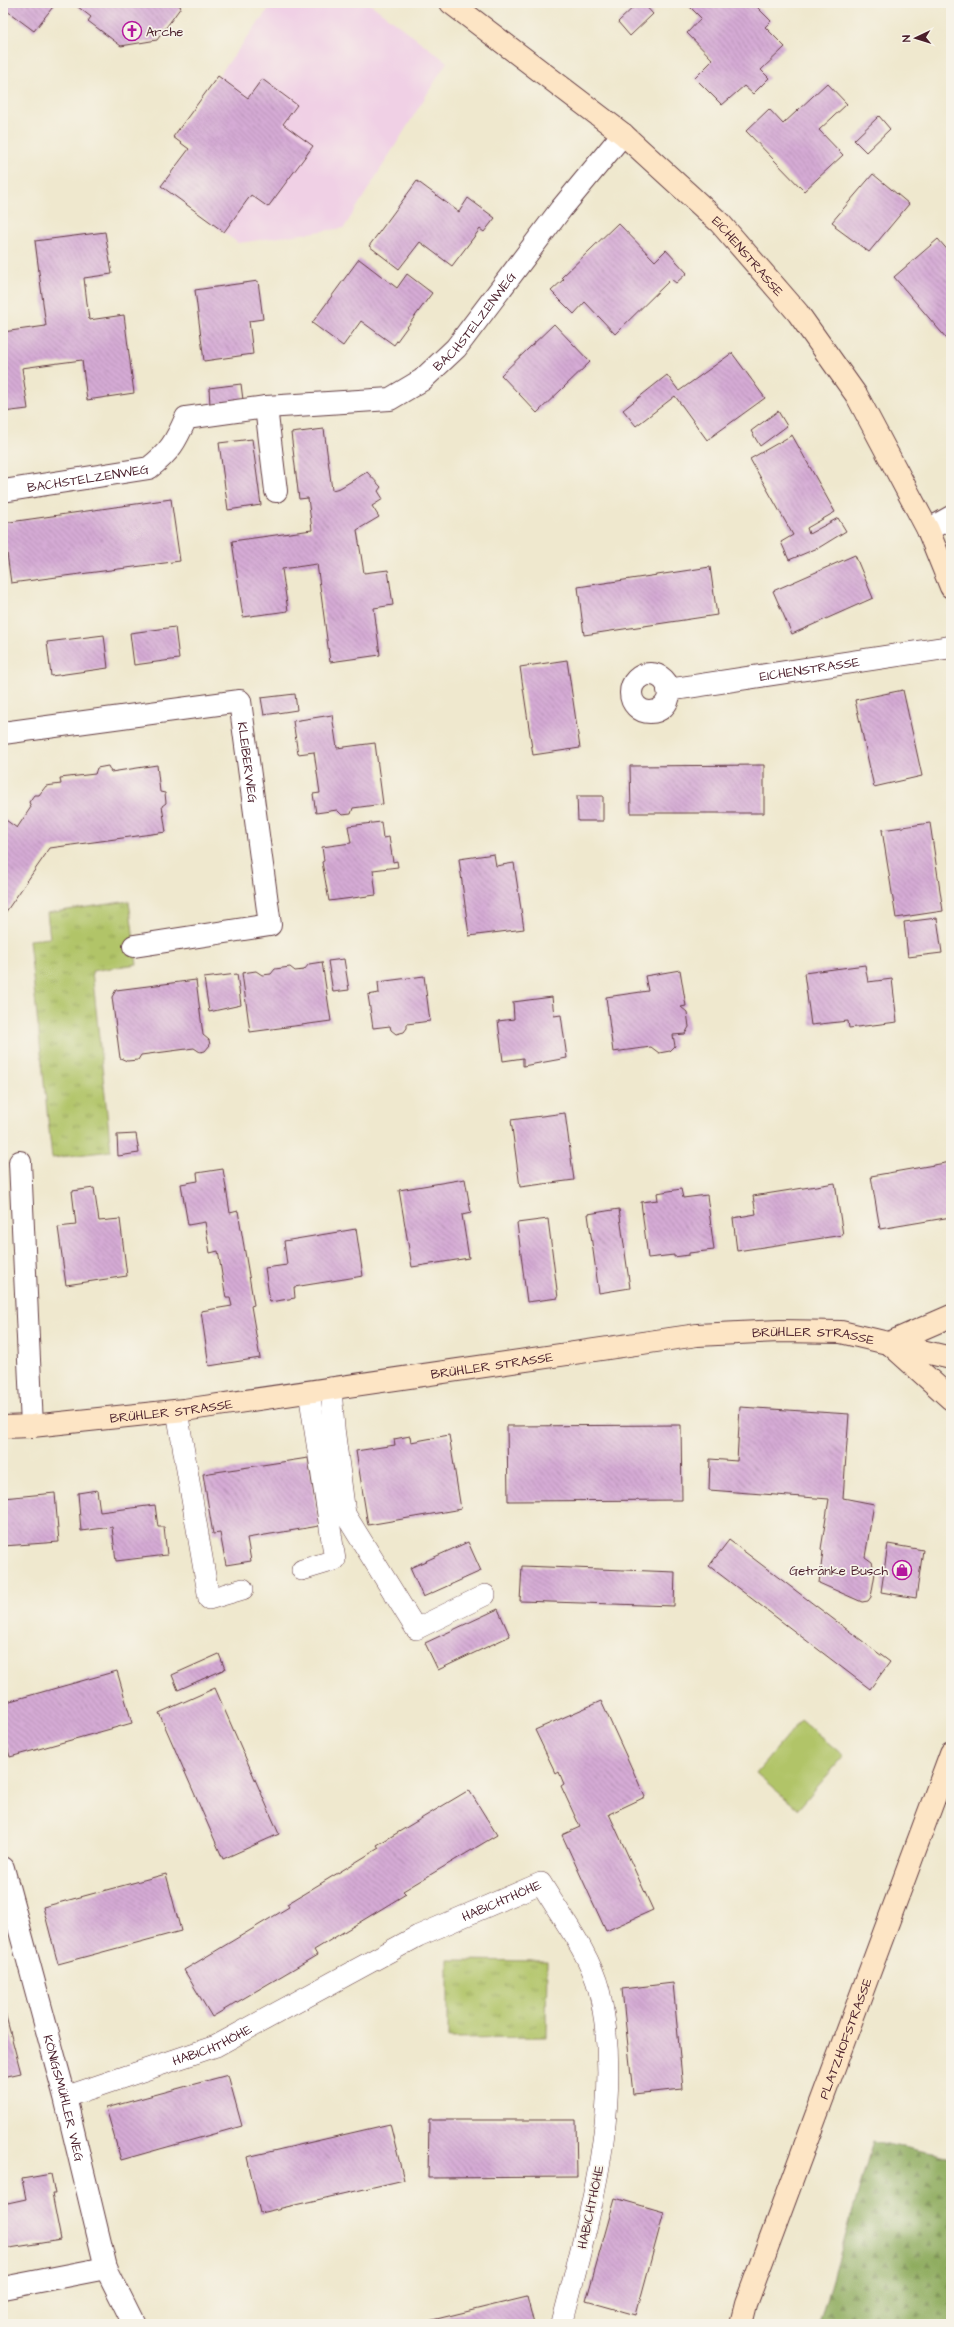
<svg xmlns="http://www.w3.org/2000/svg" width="954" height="2327" viewBox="0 0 954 2327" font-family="'Architects Daughter',sans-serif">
<defs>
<pattern id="forest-firs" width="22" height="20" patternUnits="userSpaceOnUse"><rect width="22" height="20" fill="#8caa5c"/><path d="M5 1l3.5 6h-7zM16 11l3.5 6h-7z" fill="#748a4c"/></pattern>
<pattern id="park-tufts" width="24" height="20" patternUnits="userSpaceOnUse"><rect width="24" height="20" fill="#b1c468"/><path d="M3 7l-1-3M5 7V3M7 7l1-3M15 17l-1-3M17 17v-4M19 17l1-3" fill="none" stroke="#929f56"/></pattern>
<pattern id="building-back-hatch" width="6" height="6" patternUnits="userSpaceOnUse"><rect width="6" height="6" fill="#d5abd5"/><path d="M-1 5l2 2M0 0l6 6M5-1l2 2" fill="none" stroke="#af8bad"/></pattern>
</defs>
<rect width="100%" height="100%" fill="#f7f3e8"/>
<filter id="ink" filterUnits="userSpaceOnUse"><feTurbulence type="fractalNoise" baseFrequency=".025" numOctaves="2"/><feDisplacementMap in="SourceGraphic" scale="8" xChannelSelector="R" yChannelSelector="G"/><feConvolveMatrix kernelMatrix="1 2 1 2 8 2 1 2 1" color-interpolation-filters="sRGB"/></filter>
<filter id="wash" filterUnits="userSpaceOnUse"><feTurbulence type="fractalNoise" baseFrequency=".012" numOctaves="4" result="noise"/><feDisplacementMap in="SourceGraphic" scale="16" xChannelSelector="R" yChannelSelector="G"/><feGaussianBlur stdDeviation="0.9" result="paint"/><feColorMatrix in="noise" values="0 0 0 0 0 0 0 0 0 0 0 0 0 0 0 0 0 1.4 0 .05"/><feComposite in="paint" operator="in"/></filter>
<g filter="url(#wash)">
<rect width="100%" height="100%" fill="#efe8ce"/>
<path fill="#f0d0e5" d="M273 3H369L447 62 344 228 238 243 161 186 189 149 173 137Z"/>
<path fill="#b1c468" stroke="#7e724a" d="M801 1720 844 1756 798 1809 756 1773Z"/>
<path fill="url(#forest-firs)" stroke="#6b6444" d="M873 2141 951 2157V2324H820Z"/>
<g fill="url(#park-tufts)" stroke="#7e724a">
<path d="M129 901 137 964 92 971 111 1151 52 1158 29 940 50 938 47 913Z"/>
<path d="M448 1960 547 1961 546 2037 448 2038Z"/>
</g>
<g id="blocks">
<g fill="url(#building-back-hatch)">
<path d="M3 3H56L34 31 3 8Z"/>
<path d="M73 3H176L181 7 157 40 121 46 88 21 91 17Z"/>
<path d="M638 3H643L653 14 630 36 618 22Z"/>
<path d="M686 3H742L746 7 753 3 771 21 765 27 785 47 761 70 769 78 753 94 744 86 722 105 695 78 713 60 687 33 701 18Z"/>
<path d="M218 76 248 98 262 79 297 105 283 124 313 146 268 207 251 195 224 232 161 186 189 149 173 137Z"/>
<path d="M827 83 847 104 819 130 843 155 804 191 746 131 769 109 783 124Z"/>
<path d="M879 116 890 129 866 152 854 140Z"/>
<path d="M873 174 909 204 869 252 835 227 836 225 832 222Z"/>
<path d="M417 181 459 212 468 198 495 218 484 232 480 229 452 266 420 242 399 269 369 246Z"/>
<path d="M618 223 655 261 666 250 687 273 676 283 671 279 615 334 585 302 574 314 551 291 564 279 562 277Z"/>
<path d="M105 232 112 274 84 278 89 320 124 315 134 393 87 400 82 360 51 364 22 368 28 409 3 412V332L46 326 35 241Z"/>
<path d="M938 239 951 254V336L947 339 894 277Z"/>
<path d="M359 259 397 288 407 274 432 293 394 345 361 321 343 346 312 323Z"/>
<path d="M258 281 263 319 249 321 253 354 204 361 195 290Z"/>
<path d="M554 324 590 362 537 413 501 375Z"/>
<path d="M732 353 765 398 707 440 675 396 636 426 623 410 667 375 679 391Z"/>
<path d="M241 384 243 400 210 405 209 388Z"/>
<path d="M778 411 787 426 760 446 751 431Z"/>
<path d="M324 429 332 490 340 488 367 472 381 487 378 491 383 499 372 506 379 517 357 530 364 573 388 570 393 605 374 608 380 655 330 662 317 564 282 569 288 611 243 617 232 541 312 530 308 498 299 499 291 433Z"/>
<path d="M792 435 835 512 807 528 809 534 838 518 846 531 820 547 789 560 781 542 793 535 750 459Z"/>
<path d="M252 439 261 505 228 510 219 443Z"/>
<path d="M171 499 180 561 11 583 3 523Z"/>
<path d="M855 555 873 598 792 634 773 591Z"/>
<path d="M710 567 717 615 584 635 578 587Z"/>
<path d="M175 627 179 659 134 665 130 633Z"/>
<path d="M104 635 108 668 51 676 47 642Z"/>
<path d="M567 660 580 748 533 755 520 667Z"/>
<path d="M903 690 922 776 874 787 855 700Z"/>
<path d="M295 694 297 710 264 715 261 698Z"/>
<path d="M332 715 337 748 375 743 383 804 353 808 351 814 342 815 337 810 316 813 313 794 320 793 314 752 298 754 293 721Z"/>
<path d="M157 765 160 792 165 793 166 803 162 806 166 832 50 848 3 916V818L17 828 31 807 29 802 34 795H39L46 786 61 784 60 778 95 774 97 768 108 766 111 772Z"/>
<path d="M764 765V813H631L630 766Z"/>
<path d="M577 796H603V821H578Z"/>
<path d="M381 822 383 838 389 837 393 862 397 861 398 867 373 870 376 895 329 901 322 862 324 861 322 847 351 843 348 826Z"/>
<path d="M930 823 943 911 896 918 882 830Z"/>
<path d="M494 854 496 866 514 863 524 929 469 936 459 859Z"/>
<path d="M937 918 942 953 908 957 904 922Z"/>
<path d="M344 959 349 990 333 992 328 961Z"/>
<path d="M322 962 331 1021 250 1032 242 973 256 971 262 975 271 974 275 969 290 967 295 971 304 970 309 964Z"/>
<path d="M865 965 868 982 892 979 897 1022 849 1028 848 1021 811 1025 804 973Z"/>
<path d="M680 970 686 1006 681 1007 687 1012 689 1027 685 1034 673 1035 675 1046 670 1051 659 1053 651 1047 613 1052 606 997 648 991 645 976Z"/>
<path d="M237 974 241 1005 209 1012 204 978Z"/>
<path d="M424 976 430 1021 407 1024V1028L404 1032 396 1034 391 1030 390 1026 373 1028 368 995 379 993 378 982Z"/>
<path d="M196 980 203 1035 209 1040 210 1045 205 1051 200 1052 194 1048 141 1055 138 1060 127 1061 120 1058 112 997 116 990Z"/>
<path d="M552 997 554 1016 561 1015 567 1058 523 1066V1058L503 1061 498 1021 514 1019 513 1002Z"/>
<path d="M565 1113 574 1180 520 1187 511 1120Z"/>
<path d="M136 1134 139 1153 118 1156 117 1135Z"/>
<path d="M951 1162V1217L880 1229 871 1176Z"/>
<path d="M223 1169 230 1213 238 1211 254 1305 251 1306 260 1358 209 1366 201 1311 232 1306 230 1298H226L218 1251 210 1253 205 1222 188 1225 181 1184 198 1181 197 1173Z"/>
<path d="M465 1179 471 1213 462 1215 469 1258 412 1267 399 1190Z"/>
<path d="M835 1183 843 1235 737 1251 733 1218 756 1214 753 1196Z"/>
<path d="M94 1188 99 1221 120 1219 127 1276 66 1285 58 1227 76 1225 72 1191Z"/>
<path d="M681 1189 683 1198 707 1195 714 1250 689 1253V1255L674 1257V1255L648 1258 641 1202 658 1200 657 1193Z"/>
<path d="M619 1209 630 1288 599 1293 588 1214Z"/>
<path d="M548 1219 558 1298 527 1302 517 1223Z"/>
<path d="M356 1229 363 1276 294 1287 295 1298 270 1302 265 1268 287 1265 284 1241Z"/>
<path d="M740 1407 849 1414 843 1498 874 1504 865 1557 872 1562 875 1573 871 1597 868 1601 862 1602 819 1583 823 1551 821 1549 829 1499 709 1490 710 1459 737 1461Z"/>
<path d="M681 1425 682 1500 508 1501 507 1426Z"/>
<path d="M449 1435 461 1509 368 1525 356 1451 395 1445 394 1439 410 1436 411 1442Z"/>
<path d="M308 1458 319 1526 247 1538 251 1561 226 1565 220 1533 213 1534 203 1474Z"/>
<path d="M97 1490 100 1512 155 1505 158 1527H164L167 1555 116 1561 112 1527 81 1531 78 1493Z"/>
<path d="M55 1493 59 1542 3 1546V1498Z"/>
<path d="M729 1540 890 1662 870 1689 709 1566Z"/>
<path d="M468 1542 481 1571 423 1597 410 1568Z"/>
<path d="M888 1544 923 1550 916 1598 881 1592Z"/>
<path d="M522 1566 675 1572 674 1606 520 1601Z"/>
<path d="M498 1609 510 1636 438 1670 425 1643Z"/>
<path d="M219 1654 225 1669 178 1690 172 1675Z"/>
<path d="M117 1671 132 1723 10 1757 3 1732V1703Z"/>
<path d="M215 1688 279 1834 223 1859 159 1713Z"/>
<path d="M601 1701 645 1797 609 1814 653 1910 606 1931 562 1835 580 1827 561 1786 564 1784 559 1772 556 1774 535 1730Z"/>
<path d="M469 1790 497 1835 403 1891 406 1894 314 1950 317 1955 212 2017 184 1970 289 1907 287 1904 379 1848 377 1845Z"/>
<path d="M166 1874 181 1931 58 1964 43 1907Z"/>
<path d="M673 1983 683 2089 633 2094 622 1989Z"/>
<path d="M3 2005 21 2073 3 2077Z"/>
<path d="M228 2075 242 2126 121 2160 106 2108Z"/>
<path d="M429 2120H576L577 2177 428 2178Z"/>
<path d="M390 2124 404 2180 260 2213 247 2157Z"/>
<path d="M51 2174 55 2194H52L61 2240 3 2249V2204L26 2199 22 2179Z"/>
<path d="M615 2198 664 2212 636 2315 586 2301Z"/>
<path d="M527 2297 534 2324H420V2323Z"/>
</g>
</g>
</g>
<g filter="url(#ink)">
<use href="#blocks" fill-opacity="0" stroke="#633d43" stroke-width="1"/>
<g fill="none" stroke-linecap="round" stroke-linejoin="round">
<g stroke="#633d43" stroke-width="22">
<g id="service">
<path d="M331 1388 334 1428 345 1514 416 1629 485 1595"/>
<path d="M177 1411 209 1599 243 1589"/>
<path d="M302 1570 335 1560 309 1392"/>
<path id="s1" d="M65 2097 216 2046 418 1936 541 1883C560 1915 590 1954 599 1990 625 2102 589 2216 562 2324"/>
</g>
</g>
<g stroke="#633d43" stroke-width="24">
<g id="minor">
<path d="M266 407 276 491"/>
<path id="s2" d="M3 491 149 468C170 452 176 441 186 418L266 407 390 399 422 380 456 348 561 209 623 134"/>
<path d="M928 530 951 517"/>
<circle cx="650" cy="693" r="19"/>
<path id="s3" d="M668 690 951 647"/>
<path id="s4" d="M3 733 240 701 270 925 134 946"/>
<path d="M20 1162 32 1426"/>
<path id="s5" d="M3 1868 65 2097 106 2268 134 2324"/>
<path d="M3 2288 106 2268"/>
</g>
</g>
<g stroke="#633d43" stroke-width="24">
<g id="secondary">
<path id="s6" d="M451 3 623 134 720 223 798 313 857 396 928 530 951 587"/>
<path d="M889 1343 951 1316"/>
<path d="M890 1344 951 1399"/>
<path id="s7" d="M3 1427 32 1426 184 1410 697 1335 779 1331 841 1332 951 1358"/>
<path id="s8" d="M741 2324 746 2304 951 1753"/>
</g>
</g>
<use href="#service" stroke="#fff" stroke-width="21"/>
<use href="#minor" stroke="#fff" stroke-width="22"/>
<use href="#secondary" stroke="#fde5c5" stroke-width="22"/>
</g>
</g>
<defs>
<g id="church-ring" transform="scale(1)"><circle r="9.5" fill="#f7f3e8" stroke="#b5179e" stroke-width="1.5"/><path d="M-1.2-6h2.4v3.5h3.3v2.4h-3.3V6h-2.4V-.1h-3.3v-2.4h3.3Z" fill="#b5179e"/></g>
<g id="shop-ring" transform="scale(1)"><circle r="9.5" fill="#f7f3e8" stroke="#b5179e" stroke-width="1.5"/><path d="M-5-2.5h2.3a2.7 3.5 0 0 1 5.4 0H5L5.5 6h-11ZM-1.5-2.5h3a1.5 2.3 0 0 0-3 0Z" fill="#b5179e"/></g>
</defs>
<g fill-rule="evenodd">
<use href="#church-ring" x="132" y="31"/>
<use href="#shop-ring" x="902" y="1570"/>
</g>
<g text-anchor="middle" stroke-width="3.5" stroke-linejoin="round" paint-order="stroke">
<g font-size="13" fill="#4a1f2b" stroke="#f7f3e8" text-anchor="start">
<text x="146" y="36">Arche</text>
<text x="888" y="1575" text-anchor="end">Getränke Busch</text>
</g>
<g font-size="13" fill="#4a1f2b" stroke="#f7f3e8">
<text dy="5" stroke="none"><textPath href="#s6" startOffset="391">EICHENSTRASSE</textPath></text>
<text dy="5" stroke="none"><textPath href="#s2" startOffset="532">BACHSTELZENWEG</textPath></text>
<text dy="5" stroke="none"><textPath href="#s2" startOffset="86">BACHSTELZENWEG</textPath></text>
<text dy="5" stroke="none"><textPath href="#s3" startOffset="143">EICHENSTRASSE</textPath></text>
<text dy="5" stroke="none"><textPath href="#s4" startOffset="301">KLEIBERWEG</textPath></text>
<text dy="5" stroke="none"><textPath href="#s7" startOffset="817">BRÜHLER STRASSE</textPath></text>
<text dy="5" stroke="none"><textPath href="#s7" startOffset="493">BRÜHLER STRASSE</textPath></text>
<text dy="5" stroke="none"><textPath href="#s7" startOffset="169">BRÜHLER STRASSE</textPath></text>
<text dy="5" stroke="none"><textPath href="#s1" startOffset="480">HABICHTHÖHE</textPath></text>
<text dy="5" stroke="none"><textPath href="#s8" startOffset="304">PLATZHOFSTRASSE</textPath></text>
<text dy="5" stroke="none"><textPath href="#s1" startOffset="156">HABICHTHÖHE</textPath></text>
<text dy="5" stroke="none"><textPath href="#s5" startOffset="238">KÖNIGSMÜHLER WEG</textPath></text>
<text transform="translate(590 2207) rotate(-78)" y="5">HABICHTHÖHE</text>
</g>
</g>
<rect width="954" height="2327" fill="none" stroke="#f7f3e8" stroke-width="16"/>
<g transform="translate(916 38) rotate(266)" stroke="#f7f3e8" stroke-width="3" paint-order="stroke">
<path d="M0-3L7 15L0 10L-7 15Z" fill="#4a1f2b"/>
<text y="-6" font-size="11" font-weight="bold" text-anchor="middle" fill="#4a1f2b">N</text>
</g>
</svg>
